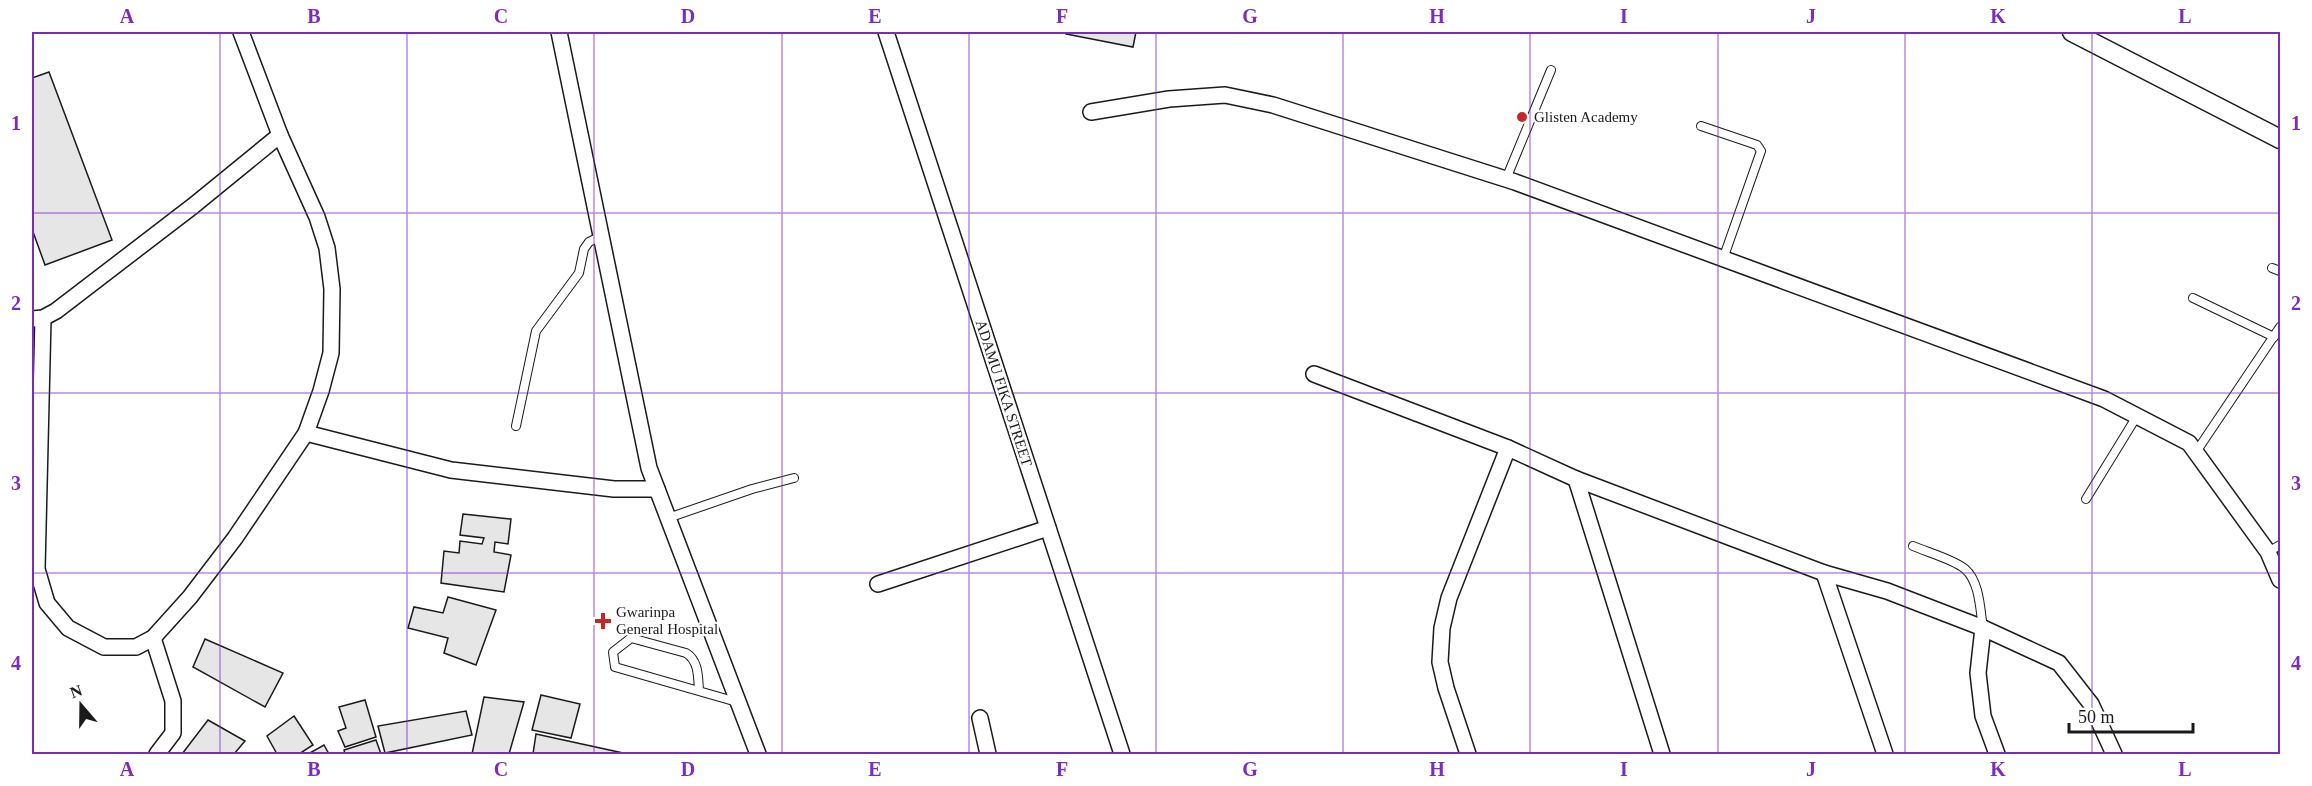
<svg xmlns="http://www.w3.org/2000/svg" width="2312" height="786" viewBox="0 0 2312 786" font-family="Georgia,serif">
<rect width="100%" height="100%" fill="#fff"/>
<g fill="#e6e6e6" stroke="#1a1a1a" stroke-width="1.5">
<path d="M1067 32H1136L1133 47 1066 34Z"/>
<path d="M49 72 112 240 45 265 32 229V78Z"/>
<path d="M463 514 511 519 508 544 495 542 494 552 511 555 504 592 441 583 444 551 459 553 460 541 482 544 484 538 460 535Z"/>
<path d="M448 597 496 610 476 665 444 653 448 638 408 628 414 607 443 613Z"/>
<path d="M205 639 283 673 265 707 193 667Z"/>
<path d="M541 695 580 704 571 738 532 730Z"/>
<path d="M484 697 524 702 509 754H472Z"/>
<path d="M365 700 376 737 345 747 338 731 346 728 339 707Z"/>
<path d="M466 711 472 735 385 753 378 726Z"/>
<path d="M294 716 313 745 299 754H277L267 736Z"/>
<path d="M208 720 245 741 234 754H182Z"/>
<path d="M536 734 623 753 622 754H533Z"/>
<path d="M376 740 381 754H345L344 750Z"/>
<path d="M324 745 329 754H308Z"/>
</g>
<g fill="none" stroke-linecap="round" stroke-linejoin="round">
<g stroke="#1a1a1a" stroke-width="10">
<g id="service">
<path d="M1701 126 1757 145 1761 151 1723 259"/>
<path d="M1506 179 1551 70"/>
<path d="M2272 268 2280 271"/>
<path d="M2193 298 2274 337"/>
<path d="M516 426 536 331 579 273 584 249 589 242 601 236"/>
<path d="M2196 452 2280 327"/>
<path d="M2086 499 2137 416"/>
<path d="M668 518 752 489 794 478"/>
<path d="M1913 546C1927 552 1955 560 1965 569 1980 582 1980 610 1983 628"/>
<path d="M2268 552 2280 545"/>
<path d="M699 691C698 677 699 661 686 653L631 638 613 652 615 667 737 702"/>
</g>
</g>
<g stroke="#1a1a1a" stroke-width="18">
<g id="minor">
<path d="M559 32 649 468 758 754"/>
<path d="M886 32 1122 754"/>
<path d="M1091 112 1169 99 1225 95 1273 105 1515 182 2104 399 2189 443 2268 552 2280 580"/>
<path d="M43 318 37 569 47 603 68 628 104 647H136L153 638 190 597 235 538 306 433 321 391 331 353 332 289 327 248 317 217 280 135 241 32"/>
<path d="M32 319 43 318 56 311 193 206 280 135"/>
<path d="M1314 374 1508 448 1576 479 1824 573 1887 591 1983 628 2059 663 2091 704 2114 754"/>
<path d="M306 433 451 470 614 489H657"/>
<path d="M1576 479 1662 754"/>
<path d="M1824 573 1885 754"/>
<path d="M878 584 1048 528"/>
<path d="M1983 628 1978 673 1983 716 1997 754"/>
<path d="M153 638 173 701V733L157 754"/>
<path d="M980 718 988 754"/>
<path d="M1468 754 1446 688 1440 662 1442 628 1449 598 1508 448"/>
</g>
</g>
<g stroke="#1a1a1a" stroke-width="21">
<path id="tertiary" d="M2072 32 2280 139"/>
</g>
<use href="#service" stroke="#fff" stroke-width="8"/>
<use href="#minor" stroke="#fff" stroke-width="15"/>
<use href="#tertiary" stroke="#fff" stroke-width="18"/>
</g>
<path fill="none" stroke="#7b2cbf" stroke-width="1.5" stroke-opacity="0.55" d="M220 32V754M407 32V754M594 32V754M782 32V754M969 32V754M1156 32V754M1343 32V754M1530 32V754M1718 32V754M1905 32V754M2092 32V754M32 213H2280M32 393H2280M32 573H2280"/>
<g fill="#c62828" stroke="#fff" stroke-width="2">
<circle cx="1522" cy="117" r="6"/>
<path d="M600 612h6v6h6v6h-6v6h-6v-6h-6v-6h6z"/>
</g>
<g text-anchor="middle" stroke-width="4.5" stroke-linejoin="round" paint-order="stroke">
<g font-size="15" fill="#1a1a1a" stroke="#fff" text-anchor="start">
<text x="1534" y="122">Glisten Academy</text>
<text x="616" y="617">Gwarinpa<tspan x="616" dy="17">General Hospital</tspan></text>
</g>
<g font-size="15" fill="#1a1a1a" stroke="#fff">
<text transform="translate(1004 393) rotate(72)" y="5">ADAMU FIKA STREET</text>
</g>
</g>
<rect width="2312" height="786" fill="none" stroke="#ffffff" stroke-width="66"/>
<g transform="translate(81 705) rotate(340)" stroke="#ffffff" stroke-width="4.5" paint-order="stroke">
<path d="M0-4.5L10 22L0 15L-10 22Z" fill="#1a1a1a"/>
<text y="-9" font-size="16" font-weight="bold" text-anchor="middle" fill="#1a1a1a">N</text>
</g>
<path d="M2069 723v9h124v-9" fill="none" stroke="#1a1a1a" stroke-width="3"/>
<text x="2078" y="723" font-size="18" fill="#1a1a1a" stroke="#ffffff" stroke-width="4.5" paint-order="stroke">50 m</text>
<rect x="33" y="33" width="2246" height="720" fill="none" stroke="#7b2cbf" stroke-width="2"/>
<g font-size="20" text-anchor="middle" font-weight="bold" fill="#7b2cbf">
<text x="127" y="23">A</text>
<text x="314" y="23">B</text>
<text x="501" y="23">C</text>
<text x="688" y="23">D</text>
<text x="875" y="23">E</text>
<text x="1062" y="23">F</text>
<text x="1250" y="23">G</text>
<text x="1437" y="23">H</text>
<text x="1624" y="23">I</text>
<text x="1811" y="23">J</text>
<text x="1998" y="23">K</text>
<text x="2185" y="23">L</text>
<text x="16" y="130">1</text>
<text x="2296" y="130">1</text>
<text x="16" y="310">2</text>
<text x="2296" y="310">2</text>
<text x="16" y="490">3</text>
<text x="2296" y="490">3</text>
<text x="16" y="670">4</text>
<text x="2296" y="670">4</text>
<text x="127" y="776">A</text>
<text x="314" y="776">B</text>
<text x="501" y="776">C</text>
<text x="688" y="776">D</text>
<text x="875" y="776">E</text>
<text x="1062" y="776">F</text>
<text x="1250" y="776">G</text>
<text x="1437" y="776">H</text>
<text x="1624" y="776">I</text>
<text x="1811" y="776">J</text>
<text x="1998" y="776">K</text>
<text x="2185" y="776">L</text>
</g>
</svg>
